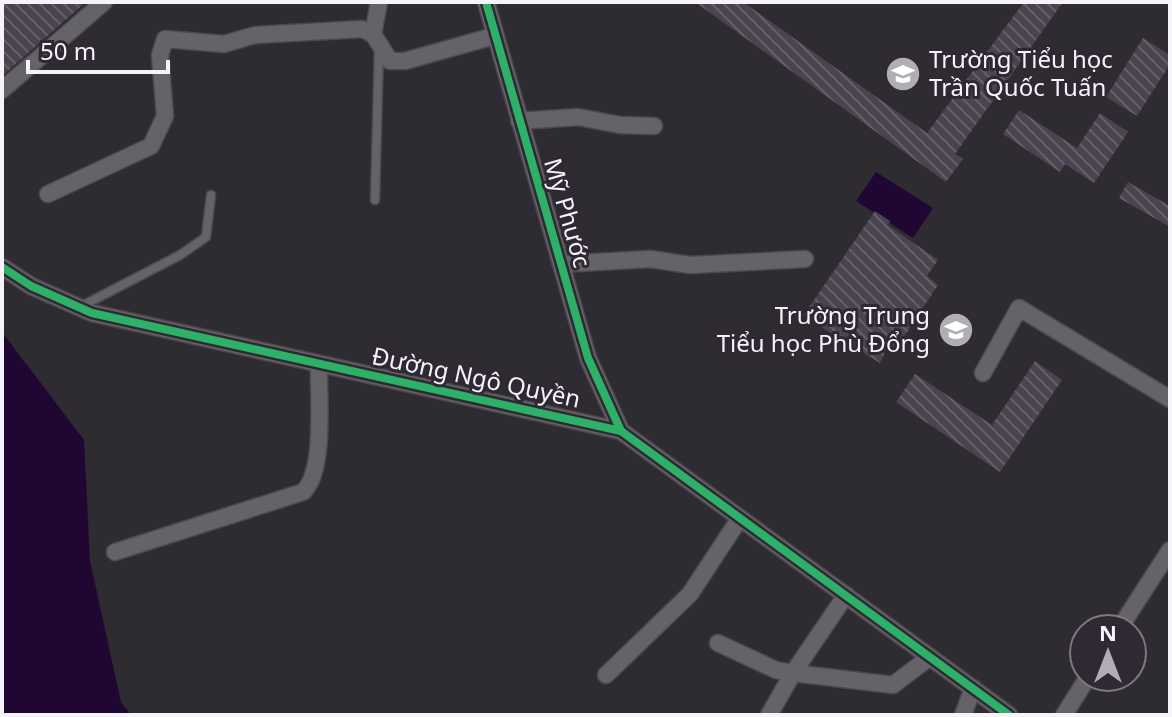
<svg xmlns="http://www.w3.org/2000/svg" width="1172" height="717" viewBox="0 0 1172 717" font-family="'Noto Sans',sans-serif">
<defs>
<pattern id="building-back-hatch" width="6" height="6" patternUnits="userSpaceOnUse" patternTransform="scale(2)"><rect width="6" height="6" fill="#4a4350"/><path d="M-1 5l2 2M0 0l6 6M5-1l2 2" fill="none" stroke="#655f6a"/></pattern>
</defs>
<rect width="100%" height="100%" fill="#2e2b31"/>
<g fill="#200733">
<path d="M876 172 933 208 913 238 856 201Z"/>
<path d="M2 332 84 440 90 561 121 702 131 715H2Z"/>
</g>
<g fill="url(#building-back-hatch)">
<path d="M2 2H86L2 76Z"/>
<path d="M695 2H743L927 133 1024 2H1063L955 154 963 159 946 182Z"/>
<path d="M1143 38 1170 55V64L1137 116 1106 97Z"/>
<path d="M1019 110 1077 148 1100 113 1128 132 1094 183 1065 164 1060 172 1003 134Z"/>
<path d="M1128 182 1170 206V227L1119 198Z"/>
<path d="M875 211 890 221 888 225 938 260 927 276 938 285 896 349 888 346 880 363 803 316Z"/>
<path d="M1035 361 1062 380 1000 472 896 402 915 374 992 425Z"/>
</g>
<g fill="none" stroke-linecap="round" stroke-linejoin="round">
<g stroke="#4c494e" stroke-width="11">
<g id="lane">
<path d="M375 200 379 48"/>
<path d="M80 307 180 255 206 237 211 195"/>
</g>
</g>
<g stroke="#4c494e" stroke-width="19">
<g id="street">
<path d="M379 2 373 34 390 61H405L494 36"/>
<path d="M486 2 588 358 621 431"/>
<path d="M2 90 104 2"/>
<path d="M519 121 578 117 620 125 654 126"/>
<path d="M48 194 151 146 165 116 160 55 165 39 224 44 255 35 362 29 373 34"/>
<path d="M561 264 650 259 690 265 805 259"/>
<path d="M2 267 31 286 92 313 621 431 1009 715"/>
<path d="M983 373 1019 308 1170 399"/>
<path d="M115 552 303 492C326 471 318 395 319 364"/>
<path d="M1119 629 1170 550"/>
<path d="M718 643 776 670 793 673 846 595"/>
<path d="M606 675 690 594 740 518"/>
<path d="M769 715 793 673 893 685 930 657"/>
<path d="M963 715 973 688"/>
<path d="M1064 715 1088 677"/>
</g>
</g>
<use href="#lane" stroke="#656367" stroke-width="8"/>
<use href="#street" stroke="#656367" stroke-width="16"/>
<g stroke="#2e2933" stroke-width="13">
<g id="cycleway">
<path d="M486 2 588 358 621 431"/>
<path d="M2 267 31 286 92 313 621 431 1009 715"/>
</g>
</g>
<use href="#cycleway" stroke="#2db169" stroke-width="8"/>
</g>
<defs>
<g id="school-disc" transform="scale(1.8)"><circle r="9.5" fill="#b0adb4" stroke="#2e2933"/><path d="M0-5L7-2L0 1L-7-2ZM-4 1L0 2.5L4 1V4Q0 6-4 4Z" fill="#fff"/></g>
</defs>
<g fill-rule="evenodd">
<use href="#school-disc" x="903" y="74"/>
<use href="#school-disc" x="956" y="330"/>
</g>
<g text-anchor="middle" stroke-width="6" stroke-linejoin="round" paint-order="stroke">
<g font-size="24" fill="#f6f3fa" stroke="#2e2933" text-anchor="start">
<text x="929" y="68">Trường Tiểu học<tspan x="929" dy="28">Trần Quốc Tuấn</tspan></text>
<text x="930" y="324" text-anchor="end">Trường Trung<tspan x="930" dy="28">Tiểu học Phù Đổng</tspan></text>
</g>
<g font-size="24" fill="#f6f3fa" stroke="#2e2933">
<text transform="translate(567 213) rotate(74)" y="8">Mỹ Phước</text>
<text transform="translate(476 378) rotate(12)" y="8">Đường Ngô Quyền</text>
</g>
</g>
<rect width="1172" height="717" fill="none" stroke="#f6f3fa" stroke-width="8"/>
<g transform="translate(1108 653)"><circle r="38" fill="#2e2933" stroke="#7e7a83" stroke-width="2"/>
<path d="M0-6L14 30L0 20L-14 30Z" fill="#b0adb4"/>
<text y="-12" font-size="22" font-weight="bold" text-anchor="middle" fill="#f6f3fa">N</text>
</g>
<path d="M28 60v12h140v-12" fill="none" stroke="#f6f3fa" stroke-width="4"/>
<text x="40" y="60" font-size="24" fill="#f6f3fa" stroke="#2e2933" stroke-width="6" paint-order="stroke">50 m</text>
</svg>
